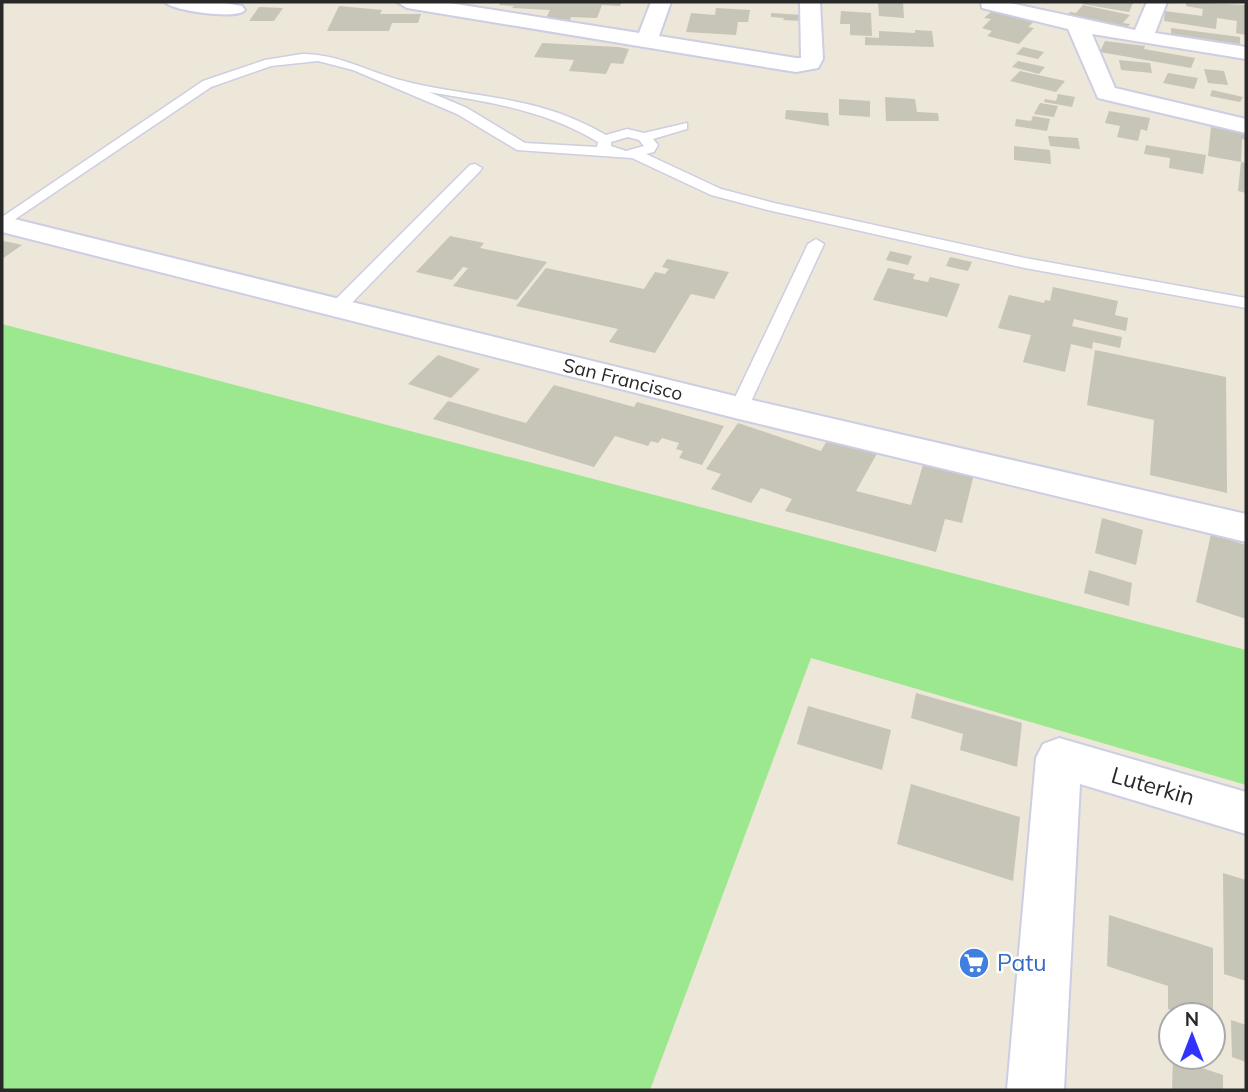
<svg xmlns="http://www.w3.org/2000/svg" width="1248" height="1092" viewBox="0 0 1248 1092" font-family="Mulish,sans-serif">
<rect width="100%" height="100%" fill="#ece7d8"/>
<path fill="#9ce88e" d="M2 324 1246 650V785L811 658 650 1090H2Z"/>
<g fill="#c7c4b8">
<path d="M501 2 569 3 622 2 620 6 602 5 597 18 571 17 570 20 546 18 550 10 512 8 514 6 499 5Z"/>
<path d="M878 2H903L904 18 879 16Z"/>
<path d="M1083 2H1124L1133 3 1129 12 1082 4Z"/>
<path d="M1186 2 1246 5V35L1236 33 1237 21 1217 18 1216 29 1164 21 1165 11 1202 16 1203 9 1186 6Z"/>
<path d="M1083 5 1130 15 1123 23 1130 24 1124 31 1064 18 1070 12 1076 13Z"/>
<path d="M339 6 382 10 380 14H421L418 23H392L389 31H327Z"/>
<path d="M259 7 283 8 274 21H249Z"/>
<path d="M716 8 750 10 748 22H738L736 35 686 32 691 13 715 15Z"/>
<path d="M995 8 1039 17 1028 27 1034 28 1019 44 987 36 992 31 982 28 991 19 984 18Z"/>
<path d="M841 11 871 13 872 36 850 35V24H840Z"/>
<path d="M771 13 802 15V21L783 20 784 18 771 17Z"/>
<path d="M1171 28 1240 37V44L1171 34Z"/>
<path d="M915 30 932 31 934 47 865 45V37L879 38V31L915 33Z"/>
<path d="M1105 41 1145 46 1144 49 1195 58 1191 68 1100 52Z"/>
<path d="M542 43 618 47 629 49 623 64 611 63 606 74 569 71 574 60 534 57Z"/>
<path d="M1023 47 1044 52 1038 59 1016 54Z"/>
<path d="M1119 60 1150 63 1152 73 1121 70Z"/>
<path d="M1018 61 1045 67 1039 74 1012 67Z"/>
<path d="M1204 69 1224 71 1228 85 1208 83Z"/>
<path d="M1020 71 1065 81 1056 92 1010 81Z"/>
<path d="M1168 73 1198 78 1194 89 1163 83Z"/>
<path d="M1212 90 1243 97 1240 102 1210 96Z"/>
<path d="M1058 94 1075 97 1072 107 1044 102 1045 99 1056 101Z"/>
<path d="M885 97 915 99 917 112 938 113 939 121H886Z"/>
<path d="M839 99 870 101V117L839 115Z"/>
<path d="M1040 103 1058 106 1054 117 1034 114Z"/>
<path d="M786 110 828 113 829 126 785 119Z"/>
<path d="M1109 111 1150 118 1147 131 1141 129 1138 141 1117 137 1120 126 1105 123Z"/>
<path d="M1033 116 1050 119 1047 131 1015 126 1016 119 1031 121Z"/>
<path d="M1211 127 1246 133V140L1242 139 1241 162 1208 156Z"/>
<path d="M1048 136 1078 138 1080 149 1050 146Z"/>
<path d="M1146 145 1206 155 1203 174 1169 168 1170 158 1144 154Z"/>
<path d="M1014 146 1050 150 1051 164 1014 160Z"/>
<path d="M1241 162 1246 163V193L1238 191Z"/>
<path d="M450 236 484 243 480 248 547 262 517 300 453 286 468 268 463 267 452 280 416 272Z"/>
<path d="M2 241 9 242 22 245 2 259Z"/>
<path d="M890 251 912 256 908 265 886 260Z"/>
<path d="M950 257 972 262 968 271 946 266Z"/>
<path d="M667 259 729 272 714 299 691 294 655 353 609 342 618 329 516 306 546 268 644 289 655 272 665 274 669 269 662 267Z"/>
<path d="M888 268 915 274 913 279 928 282 930 277 960 284 947 317 873 300Z"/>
<path d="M1053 287 1118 301 1115 315 1128 318 1126 331 1074 319 1072 326 1122 337 1120 348 1093 342 1092 349 1071 344 1065 372 1023 362 1031 335 998 328 1009 295 1044 303 1045 300 1050 301Z"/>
<path d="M1095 350 1226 377 1227 493 1150 475 1154 420 1087 405Z"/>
<path d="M438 355 480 369 451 398 408 384Z"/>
<path d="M554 385 634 407 637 402 724 426 702 465 679 458 683 451 676 449 679 443 662 438 658 443 651 441 648 446 615 436 594 467 433 419 448 401 526 423Z"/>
<path d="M738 423 821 451 830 435 879 450 856 491 911 505 925 458 975 470 962 523 945 519 936 552 785 511 792 499 761 488 751 503 711 489 721 474 706 469Z"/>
<path d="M1102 518 1143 530 1136 565 1095 553Z"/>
<path d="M1211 534 1246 545V619L1196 602Z"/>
<path d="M1089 570 1132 583 1129 606 1084 593Z"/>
<path d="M916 693 1022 723 1017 767 960 750 963 734 911 718Z"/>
<path d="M808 706 891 730 882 770 797 744Z"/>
<path d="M911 784 1020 817 1013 881 897 844Z"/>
<path d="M1223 873 1246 880V981L1224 974Z"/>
<path d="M1109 915 1213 948V1015H1184L1168 1009V986L1107 966Z"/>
<path d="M1231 1020 1246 1025V1062L1232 1057Z"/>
<path d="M1173 1058 1223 1075V1090H1172Z"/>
</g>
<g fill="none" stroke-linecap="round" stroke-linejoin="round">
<g stroke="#cdcde3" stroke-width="3">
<g id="service">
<path d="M302 54C339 54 366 71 400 80 476 100 534 93 606 135L627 129 644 133 687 123V129L653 139 658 145 654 152 646 154 721 189 774 203 1025 258 1246 298V308L1025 268 772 211 711 195 632 158 517 150 457 114 353 70 318 61 271 66 211 87 2 228V217L203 81 265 60ZM429 92C489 102 545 110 598 142L597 147 525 143 467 108ZM628 137 639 140 644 146 626 151 611 146V142Z"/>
<path d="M475 164 482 168 480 171 342 313H330V305L470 165Z"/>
<path d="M816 239 824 244 748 408 746 412H732L730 408 808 244Z"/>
</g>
</g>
<g stroke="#cdcde3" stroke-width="4">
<g id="minor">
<path d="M165 2H219L242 6 245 10C238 20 172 11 165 2Z"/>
<path d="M397 2H443L639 33 651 2H671L659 36 796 58H801L800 2H820L823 59 818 68 796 72 407 8Z"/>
<path d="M981 2H1005L1135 30 1147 2H1167L1155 33 1246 47V59L1092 34 1115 88 1246 119V133L1098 98 1068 29 982 8Z"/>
<path d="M2 216 739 397 1246 514V542L739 419 2 232Z"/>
<path d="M1059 738 1246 792V834L1080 784 1064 1090H1007L1036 758 1043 744Z"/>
</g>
</g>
<use href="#service" fill="#fff" fill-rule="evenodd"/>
<use href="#minor" fill="#fff" fill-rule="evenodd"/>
</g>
<defs>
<g id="supermarket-disc" transform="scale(1.575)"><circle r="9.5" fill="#3f7fe0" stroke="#fff"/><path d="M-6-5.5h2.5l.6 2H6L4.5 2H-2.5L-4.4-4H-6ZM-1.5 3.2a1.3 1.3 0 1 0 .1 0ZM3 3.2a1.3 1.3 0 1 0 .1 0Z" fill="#fff"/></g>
</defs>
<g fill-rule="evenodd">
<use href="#supermarket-disc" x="974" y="963"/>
</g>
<g text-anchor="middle" stroke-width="5" stroke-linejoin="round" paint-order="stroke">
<g font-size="19" fill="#282828" stroke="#fff">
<text transform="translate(623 379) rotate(14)" y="7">San Francisco</text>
</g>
<g font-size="23" fill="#282828" stroke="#fff">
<text transform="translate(1153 786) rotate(16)" y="8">Luterkin</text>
</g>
<g font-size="23" fill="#366cbe" stroke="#fff" text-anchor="start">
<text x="997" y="971">Patu</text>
</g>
</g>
<rect width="1248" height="1092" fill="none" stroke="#282828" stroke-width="7"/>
<g transform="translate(1192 1036)"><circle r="33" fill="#ffffff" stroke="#a9a9a9" stroke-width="2"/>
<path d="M0-5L12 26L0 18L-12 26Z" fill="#3232ff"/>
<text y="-10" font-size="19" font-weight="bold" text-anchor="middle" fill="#282828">N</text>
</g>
</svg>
